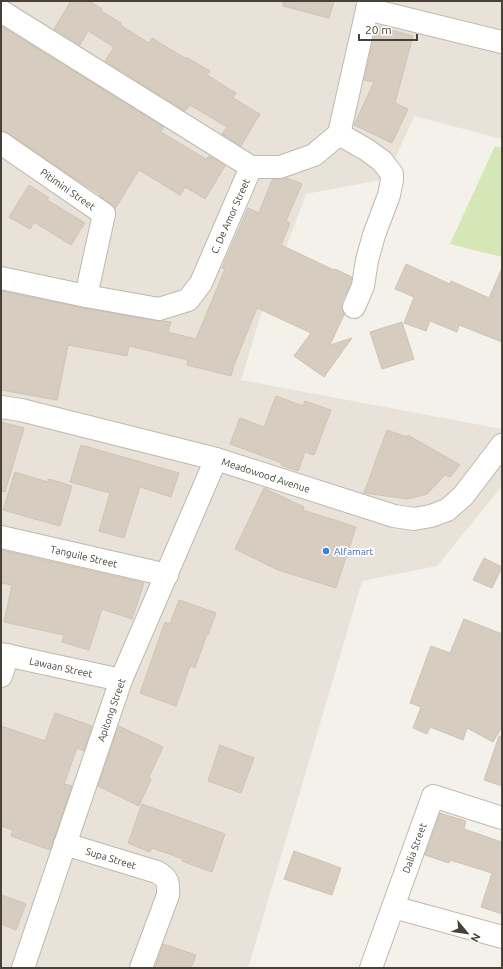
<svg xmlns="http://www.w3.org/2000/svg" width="503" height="969" viewBox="0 0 503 969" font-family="Ubuntu,sans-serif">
<rect width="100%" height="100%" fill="#f4f1ea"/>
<path fill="#e8e2d8" d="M1 1H502V139L414 116 386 179 306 194 260 317 241 380 502 429V486L437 566 362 581 248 968H1Z"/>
<path fill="#d4e7b4" d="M495 146 502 148V257L450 244Z"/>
<g fill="#d6ccc0" stroke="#d0c3b3">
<path d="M71 1H89L102 9 101 11 121 23 120 25 149 43 152 38 185 58 186 57 210 71 207 75 236 93 233 98 260 114 241 146 222 134 227 127 190 105 185 111 105 61 114 47 88 31 80 45 54 29Z"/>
<path d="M283 1H334L329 18 283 6Z"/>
<path d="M1 26 164 127 161 132 206 159 209 156 225 166 205 199 185 187 180 195 139 170 115 209 111 204 99 195 100 194 77 180 8 133 1 131Z"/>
<path d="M377 26 413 36 395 103 408 109 392 143 354 125 374 82 364 80Z"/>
<path d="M287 178 302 184 286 221 290 223 281 245 334 270 335 269 352 277 351 283 342 302V309L344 315 330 345 352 338 324 377 294 356 311 333 257 308 234 365 231 376 187 365 188 360 129 346 127 356 68 345 57 400 1 390V291L84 308 157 321H163L171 322 168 332 196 339 225 269 222 268 248 208 259 213 272 180 280 179Z"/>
<path d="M29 185 49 198 47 200 85 223 71 245 34 222 30 229 9 217Z"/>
<path d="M406 264 450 284 451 281 489 298 502 268V342L459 325 457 332 430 321 426 331 404 323 414 297 395 289Z"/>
<path d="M402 322 414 359 382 369 370 332Z"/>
<path d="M276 396 303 406 305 401 331 410 314 455 305 452 298 471 281 465 282 463 230 444 240 418 264 427Z"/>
<path d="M1 422 24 428 5 492 1 491Z"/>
<path d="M387 430 407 437 408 435 460 465 450 477 445 475 427 494 408 499 364 493Z"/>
<path d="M81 445 179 473 171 497 140 487 124 538 99 531 110 493 70 482Z"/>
<path d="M15 472 48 482 49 479 72 486 60 526 3 510Z"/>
<path d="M264 488 304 507 303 510 356 527 336 588 278 570 235 549Z"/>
<path d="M1 550 144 583 132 619 102 609 89 650 62 642 64 635 4 622 12 585 1 583Z"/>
<path d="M484 558 502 567 492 588 473 580Z"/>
<path d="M179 600 216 613 208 635 207 634 195 668 190 666 176 706 140 693 165 622 170 624Z"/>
<path d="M464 619 502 634V727L493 742 467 728 463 740 430 727 427 734 413 728 421 707 410 703 431 646 450 653Z"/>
<path d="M55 713 92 726 84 751 77 748 64 784 72 786 50 850 11 836 13 830 1 826V726L45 741Z"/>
<path d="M119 726 163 747 149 777 151 779 139 806 98 786 116 733Z"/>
<path d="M499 736H502V786L484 780Z"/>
<path d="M220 745 254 758 241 793 208 781Z"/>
<path d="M142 804 225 834 212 872 182 861 183 859 152 848 150 852 128 843Z"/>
<path d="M440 813 466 821 464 829 502 842V914L481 907 492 873 450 860 449 863 425 855Z"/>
<path d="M294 851 341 868 332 895 284 879Z"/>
<path d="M1 895 26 904 16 930 1 924Z"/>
<path d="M163 944 196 955 191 968H155Z"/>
</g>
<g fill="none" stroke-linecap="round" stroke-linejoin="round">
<g stroke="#c0b8ad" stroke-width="24">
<g id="street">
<path d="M367 9 502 42"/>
<path d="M1 11 251 167"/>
<path d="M339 134 367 150 382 161 392 174V180L389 195 374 235 367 260 363 286 354 307"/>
<path d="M1 143 104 214 86 296"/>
<path d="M1 278 86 296 159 309 188 300 201 283 251 167H280L314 155 339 134 369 1"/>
<path d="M1 407 21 410 216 459 394 516 414 519 431 516 447 510 463 496 502 445"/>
<path d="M1 537 167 575"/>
<path d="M1 654 121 680"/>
<path d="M1 676 8 655"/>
<path d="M65 844 157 872C168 878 169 883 168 895L141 968"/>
<path d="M393 907 502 937"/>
<path d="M23 968 121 680 216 459"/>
<path d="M371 968 433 796 502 818"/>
</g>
</g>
<use href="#street" stroke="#fff" stroke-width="22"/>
</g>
<circle fill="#3f7fe0" stroke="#fff" stroke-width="1.5" cx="326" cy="551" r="4"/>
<g text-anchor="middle" stroke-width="3.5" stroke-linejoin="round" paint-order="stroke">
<g font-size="10" fill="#484138" stroke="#fff">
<text transform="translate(68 189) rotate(35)" y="4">Pitimini Street</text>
<text transform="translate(230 216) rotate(-66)" y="4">C. De Amor Street</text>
<text transform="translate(266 475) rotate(18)" y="4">Meadowood Avenue</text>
<text transform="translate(84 556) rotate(13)" y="4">Tanguile Street</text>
<text transform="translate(61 667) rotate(12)" y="4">Lawaan Street</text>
<text transform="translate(111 710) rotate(-71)" y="4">Apitong Street</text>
<text transform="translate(414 848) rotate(-70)" y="4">Dalia Street</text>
<text transform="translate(111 858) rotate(17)" y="4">Supa Street</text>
</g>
<g font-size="10" fill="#366cbe" stroke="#fff" text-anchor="start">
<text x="334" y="555">Alfamart</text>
</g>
</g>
<rect width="503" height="969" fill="none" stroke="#484138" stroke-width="4"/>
<g transform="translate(467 933) rotate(119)" stroke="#ffffff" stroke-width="3" paint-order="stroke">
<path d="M0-3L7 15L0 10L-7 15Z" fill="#484138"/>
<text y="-6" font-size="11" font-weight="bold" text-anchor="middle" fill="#484138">N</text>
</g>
<path d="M359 34v6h58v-6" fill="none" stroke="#484138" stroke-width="2"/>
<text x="365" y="34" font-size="12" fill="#484138" stroke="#ffffff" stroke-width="3" paint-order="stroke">20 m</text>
</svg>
